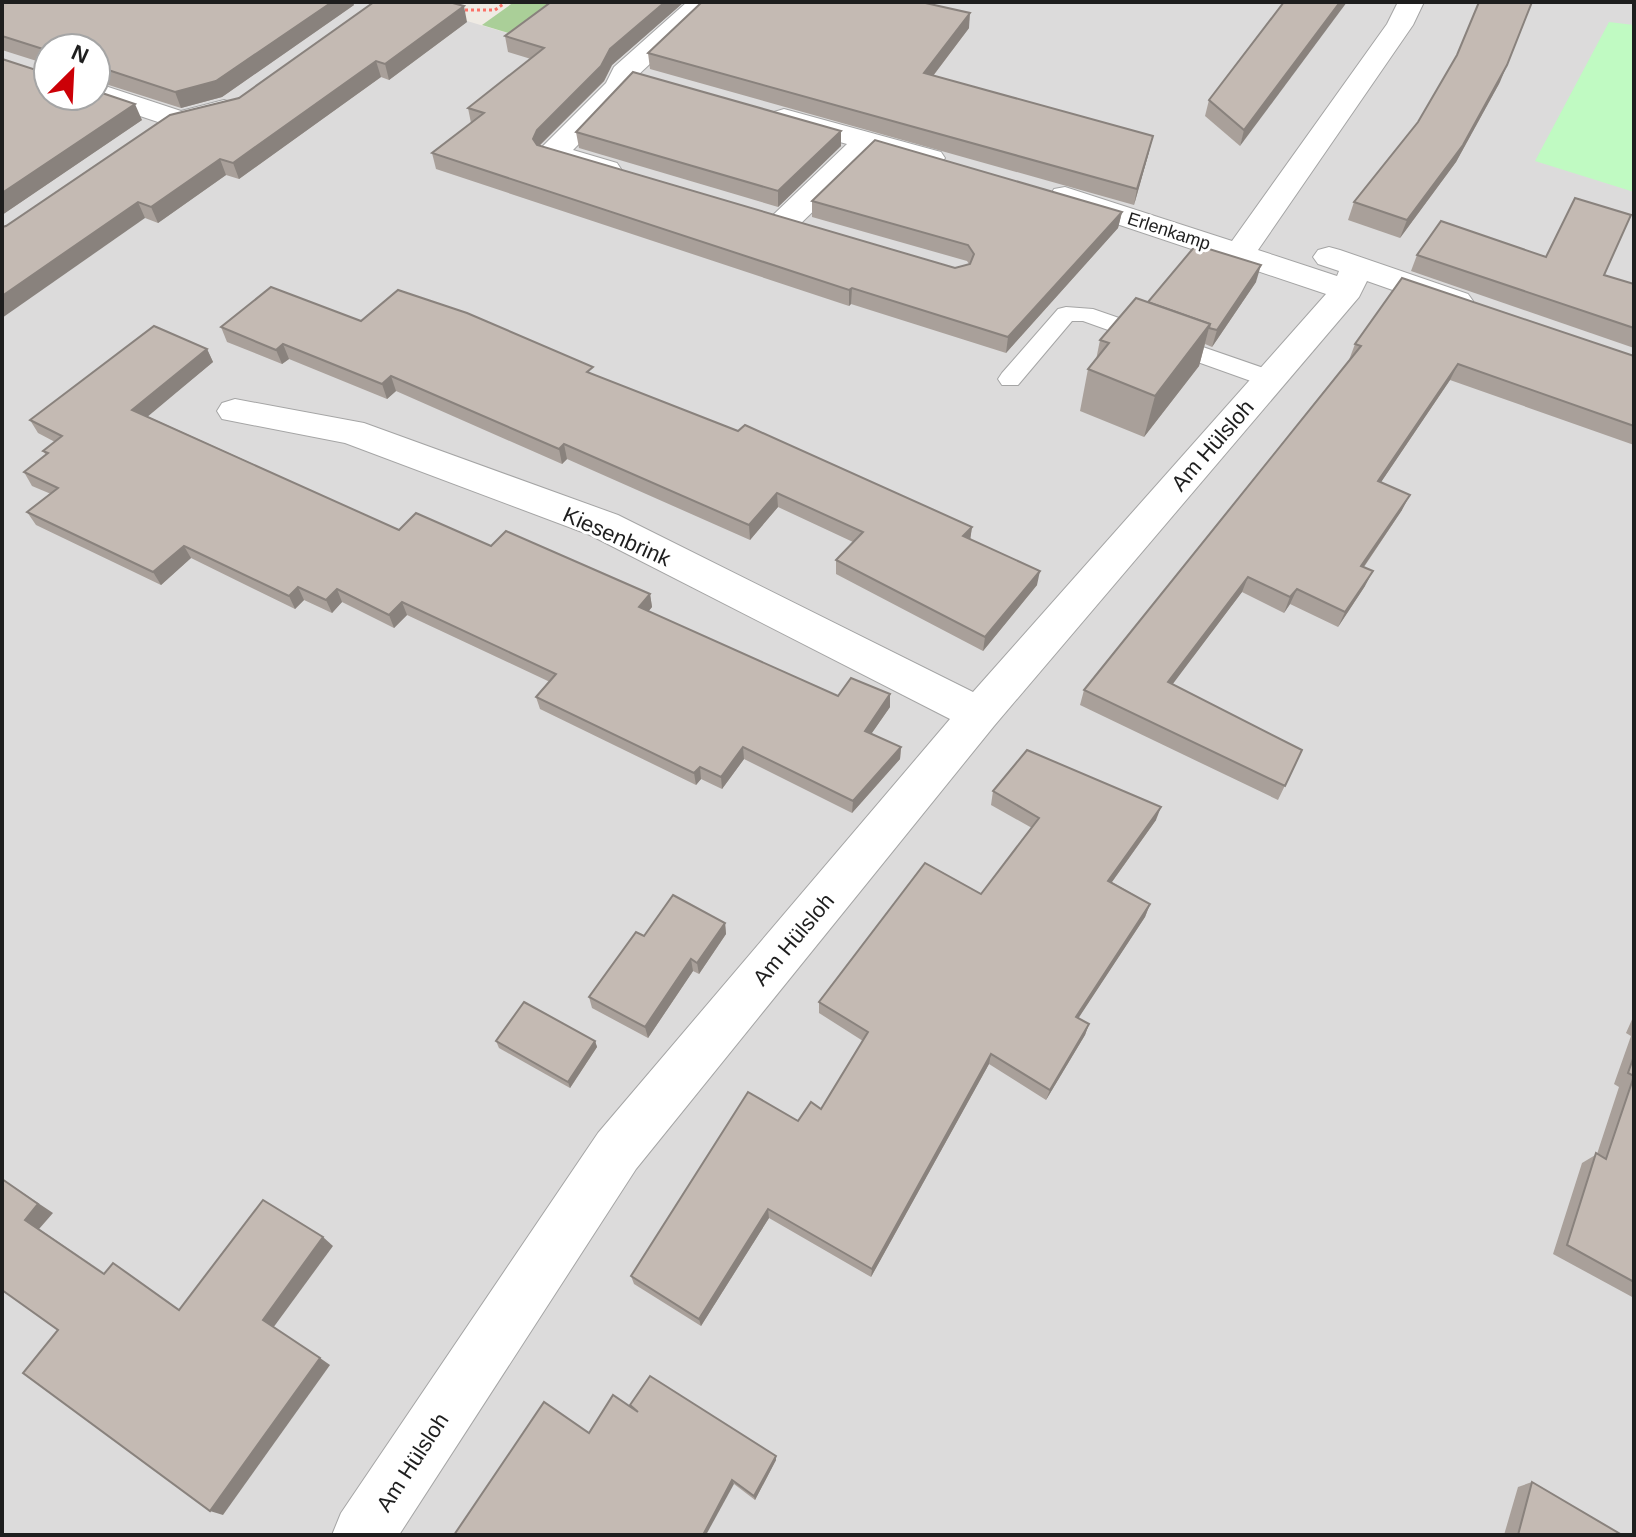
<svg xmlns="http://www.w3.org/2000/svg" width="1636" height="1537" viewBox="0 0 1636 1537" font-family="Arial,sans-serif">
<rect width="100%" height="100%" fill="#efebe4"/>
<path fill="#dcdbdb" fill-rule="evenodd" d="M2 2H403L521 37 567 2H1634V1535H2ZM48 48H96V96H48Z"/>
<path fill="#aacf98" d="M514 2H567L521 37 482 25Z"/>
<path fill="#c0fac2" d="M1609 22 1634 25V192L1535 161Z"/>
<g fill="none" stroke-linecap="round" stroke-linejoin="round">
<g stroke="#a5a5a5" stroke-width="2">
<path id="lane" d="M1066 307 1093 309 1278 373 1282 379 1270 387 1262 385 1083 321H1072L1018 385H1002L998 379 1002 373 1058 309Z"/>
</g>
<g stroke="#a5a5a5" stroke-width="2">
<g id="street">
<path d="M687 2H716L637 76 629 92 573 150 617 163 621 169 617 175 606 178 542 159 538 153 542 147 606 83 614 67Z"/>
<path d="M1398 2H1424L1413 25 1258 250 1337 276 1339 271 1318 264 1313 257 1318 250 1329 247 1340 250 1468 294 1473 301 1468 308 1456 311 1444 308 1367 281 1359 297 994 726 636 1169 399 1535H332L341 1513 598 1133 950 719 590 535 345 443 222 419 217 411 222 403 235 399 364 423 618 515 973 692 1326 294 1054 203 1050 196 1054 189 1065 187 1232 241 1387 24Z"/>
<path d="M96 83 181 111 224 100 234 103 238 109 234 115 179 129 86 98 96 96Z"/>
<path d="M784 109 941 152 945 158 941 164 930 167 874 152 794 230H772L767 223 772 216 847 144 774 124 769 118 774 112Z"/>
</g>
</g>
<path stroke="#fc7268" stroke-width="3" stroke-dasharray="3 3" stroke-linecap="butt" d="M459 10H495L506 2"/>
<use href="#lane" fill="#fff" fill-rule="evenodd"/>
<use href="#street" fill="#fff" fill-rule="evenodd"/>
</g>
<g fill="#a9a09a">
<path d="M2 2 354 5 222 97 181 108 96 81V48L48 96 142 120 2 215V59L39 71 43 68V63L2 50Z"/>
<path d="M551 2H684L612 65 604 81 539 146 955 268 969 264 967 261 812 217V201L1122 212 1118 228 1006 353 851 304 849 306 436 169 432 153 471 123 468 108 531 59 508 52 505 36Z"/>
<path d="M1284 2 1240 146 1205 116 1209 100Z"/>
<path d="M467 22 389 80 381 77 239 179 226 175 158 223 145 218 6 226 239 98Z"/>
<path d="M969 28 933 76 1149 152 1134 205 650 69 648 53Z"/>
<path d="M1500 82 1456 162 1400 238 1348 220 1354 202Z"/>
<path d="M841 131V146L778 207 579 148 576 132Z"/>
<path d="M1417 255 1546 257 1634 284V348L1411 271Z"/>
<path d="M1256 282 1212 347 1205 344 1199 366 1144 437 1080 411 1088 369 1096 360 1100 340 1148 302Z"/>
<path d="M361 321 594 375 972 527 970 539 1037 585 983 651 836 574V560L853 542 778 507 750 540 567 459 562 464 396 391 387 399 289 359 282 364 227 342 221 327Z"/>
<path d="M1355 344 1634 356V445L1450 380 1381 482 1402 510 1364 567 1365 586 1338 627 1290 604 1284 613 1242 592 1172 684 1302 750 1278 800 1080 705 1084 690 1349 360Z"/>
<path d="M207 349 213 362 147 416 399 530 491 546 650 594 652 607 648 612 838 696 890 694V707L871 734 901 747 900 759 852 813 744 759 722 789 701 779 696 785 540 709 536 697 550 682 407 615 394 628 342 602 332 613 304 600 295 609 191 558 161 585 36 525 27 512 51 494 32 486 24 472 46 455 43 451 55 442 38 433 30 420Z"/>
<path d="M993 791 1156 820 1112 882 1150 904 1145 917 1078 1018 1089 1024 1085 1035 1046 1100 989 1064 871 1277 769 1218 701 1326 634 1284 631 1276 798 1121 821 1109 863 1041 819 1013V1002L981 894 1032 828 991 805Z"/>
<path d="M725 923 726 934 699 974 693 971 648 1038 592 1008 589 997 644 936Z"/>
<path d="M1634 1015V1298L1553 1254 1582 1163 1597 1154 1619 1087 1614 1084 1631 1036 1626 1033Z"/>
<path d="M496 1041H595L597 1047 570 1088 499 1048Z"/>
<path d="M631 1407 776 1456V1460L755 1500 734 1484 589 1433Z"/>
<path d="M1532 1482 1622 1535H1504L1518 1487Z"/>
</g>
<g fill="#89827d">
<path d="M332 2H353L354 5 222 97 181 108 175 92Z"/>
<path d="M665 2H684L612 65 604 81 540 145 536 155 533 139 537 130 610 49Z"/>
<path d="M1340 2H1347L1240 146 1244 130Z"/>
<path d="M464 6 467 22 389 80 385 64Z"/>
<path d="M970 13 969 28 923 89 924 73Z"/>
<path d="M376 61 381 77 239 179 233 163Z"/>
<path d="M1507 65 1500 82 1456 162 1400 238 1407 220Z"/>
<path d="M135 104 142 120 2 215V193Z"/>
<path d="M841 131V146L778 207V191Z"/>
<path d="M1153 136 1149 152 1134 205 1137 189Z"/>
<path d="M220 159 226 175 158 223 151 207Z"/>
<path d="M138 202 145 218 2 318V296Z"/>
<path d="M1122 212 1118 228 1006 353 1008 337Z"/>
<path d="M1261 265 1256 282 1212 347 1217 330Z"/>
<path d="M852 288 851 304 849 306V290Z"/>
<path d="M1210 324 1199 366 1144 437 1155 396Z"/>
<path d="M283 344 289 359 282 364 276 350Z"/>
<path d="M207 349 213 362 140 423 132 410Z"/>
<path d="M1458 364 1450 380 1371 497 1378 481Z"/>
<path d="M391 376 396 391 387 399 382 384Z"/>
<path d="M564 444 567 459 562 464 559 449Z"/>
<path d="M777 493 778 507 750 540 749 525Z"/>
<path d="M1410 495 1402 510 1354 581 1361 566Z"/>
<path d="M972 527 970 541 963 536Z"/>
<path d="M184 546 191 558 161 585 153 572Z"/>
<path d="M1040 571 1037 585 983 651 985 637Z"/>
<path d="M1373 571 1365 586 1338 627 1345 612Z"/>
<path d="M1248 577 1242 592 1163 697 1168 682Z"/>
<path d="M298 587 304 600 295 609 289 596Z"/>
<path d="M337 589 342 602 332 613 326 600Z"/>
<path d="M1297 589 1290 604 1284 613 1290 597Z"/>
<path d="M650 594 652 607 641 620 639 607Z"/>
<path d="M402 602 407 615 394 628 389 615Z"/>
<path d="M890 694V707L865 743V731Z"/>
<path d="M743 747 744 759 722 789 721 777Z"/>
<path d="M901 747 900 759 852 813 853 801Z"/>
<path d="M700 767 701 779 696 785 694 773Z"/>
<path d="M1161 807 1156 820 1104 893 1108 881Z"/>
<path d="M1150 904 1145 917 1072 1028 1076 1017Z"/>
<path d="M725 923 726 934 699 974 697 963Z"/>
<path d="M691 959 693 971 648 1038 645 1027Z"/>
<path d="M1089 1024 1085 1035 1046 1100 1050 1090Z"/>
<path d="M595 1041 597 1047 570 1088 568 1082Z"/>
<path d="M991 1054 989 1064 871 1277 872 1269Z"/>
<path d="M2 1179 53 1213 39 1229 118 1282 25 1220Z"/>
<path d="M768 1209 769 1218 701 1326 699 1319Z"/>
<path d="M323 1237 333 1246 273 1328 263 1320Z"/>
<path d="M320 1358 330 1365 223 1515 210 1511Z"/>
<path d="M776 1456V1460L755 1500 754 1496Z"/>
<path d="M732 1480 734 1484 706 1535H703Z"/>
</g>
<g fill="#c4bab3" stroke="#89827d" stroke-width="2">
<path d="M2 2H332L216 81 175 92 96 66V48H48V96H96V91L135 104 2 193V59L39 71 43 68V49L2 36Z"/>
<path d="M374 2H449L464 6 385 64 376 61 233 163 220 159 151 207 138 202 2 296V227L6 226 170 115 239 98Z"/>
<path d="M551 2H665L610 49 601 66 537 130 533 139 537 145 955 268 970 264 974 254 968 245 812 201 875 140 1122 212 1008 337 852 288 849 290 432 153 484 113 468 108 544 48 505 36Z"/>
<path d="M702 2H921L970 13 924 73 1153 136 1137 189 648 53Z"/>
<path d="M1284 2H1340L1244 130 1209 100Z"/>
<path d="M1479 2H1532L1507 65 1463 145 1407 220 1354 202 1418 122 1457 55Z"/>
<path d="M633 72 841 131 778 191 576 132Z"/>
<path d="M1575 198 1631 215 1604 275 1634 284V328L1417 255 1441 221 1546 257Z"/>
<path d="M1196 245 1261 265 1217 330 1209 328 1210 324 1148 302Z"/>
<path d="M1402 278 1634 356V426L1458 364 1378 481 1410 495 1361 566 1373 571 1345 612 1297 589 1290 597 1248 577 1168 682 1302 750 1285 786 1084 690 1361 346 1355 344Z"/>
<path d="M271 287 361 321 398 290 467 313 593 367 587 372 738 431 745 425 972 527 963 536 1040 571 985 637 836 560 863 532 777 493 749 525 564 444 559 449 391 376 382 384 283 344 276 350 221 327Z"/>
<path d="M1136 298 1210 324 1155 396 1088 369 1109 343 1100 340Z"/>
<path d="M154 326 207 349 132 410 399 530 416 513 491 546 506 531 650 594 639 607 838 696 851 678 890 694 865 731 901 747 853 801 743 747 721 777 700 767 694 773 536 697 556 674 402 602 389 615 337 589 326 600 298 587 289 596 184 546 153 572 27 512 58 488 24 472 48 453 43 451 62 436 30 420Z"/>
<path d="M1027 750 1161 807 1108 881 1150 904 1076 1017 1089 1024 1050 1090 991 1054 872 1269 768 1209 699 1319 631 1276 748 1092 798 1121 811 1102 821 1109 868 1032 819 1002 925 863 981 894 1039 818 993 791Z"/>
<path d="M673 895 725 923 697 963 691 959 645 1027 589 997 636 932 644 936Z"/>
<path d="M524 1002 595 1041 568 1082 496 1041Z"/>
<path d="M1634 1056V1282L1567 1245 1596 1153 1606 1159 1634 1076 1628 1073Z"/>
<path d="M2 1179 38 1204 25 1220 104 1274 113 1263 179 1310 263 1200 323 1237 263 1320 320 1358 210 1511 23 1373 58 1330 2 1290Z"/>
<path d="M650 1376 776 1456 754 1496 732 1480 703 1535H454L544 1402 589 1433 613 1395 638 1412 630 1405Z"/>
<path d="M1532 1482 1622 1535H1518Z"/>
</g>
<g text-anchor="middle" stroke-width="6" stroke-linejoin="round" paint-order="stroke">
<g font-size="18" fill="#1e1e1e" stroke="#fff">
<text transform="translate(1169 231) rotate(18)" y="6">Erlenkamp</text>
</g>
<g font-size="22" fill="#1e1e1e" stroke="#fff">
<text transform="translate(1212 445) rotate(-49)" y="8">Am Hülsloh</text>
<text transform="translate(617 536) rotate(24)" y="8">Kiesenbrink</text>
<text transform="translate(793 939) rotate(-50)" y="8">Am Hülsloh</text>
<text transform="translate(412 1462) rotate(-57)" y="8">Am Hülsloh</text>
</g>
</g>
<rect width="1636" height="1537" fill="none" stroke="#1e1e1e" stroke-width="8"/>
<g transform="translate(72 72) rotate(24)"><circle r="38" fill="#ffffff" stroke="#a5a5a5" stroke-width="2"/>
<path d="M0-6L14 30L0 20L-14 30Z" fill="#cc0007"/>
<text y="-12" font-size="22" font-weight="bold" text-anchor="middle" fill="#1e1e1e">N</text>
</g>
</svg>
